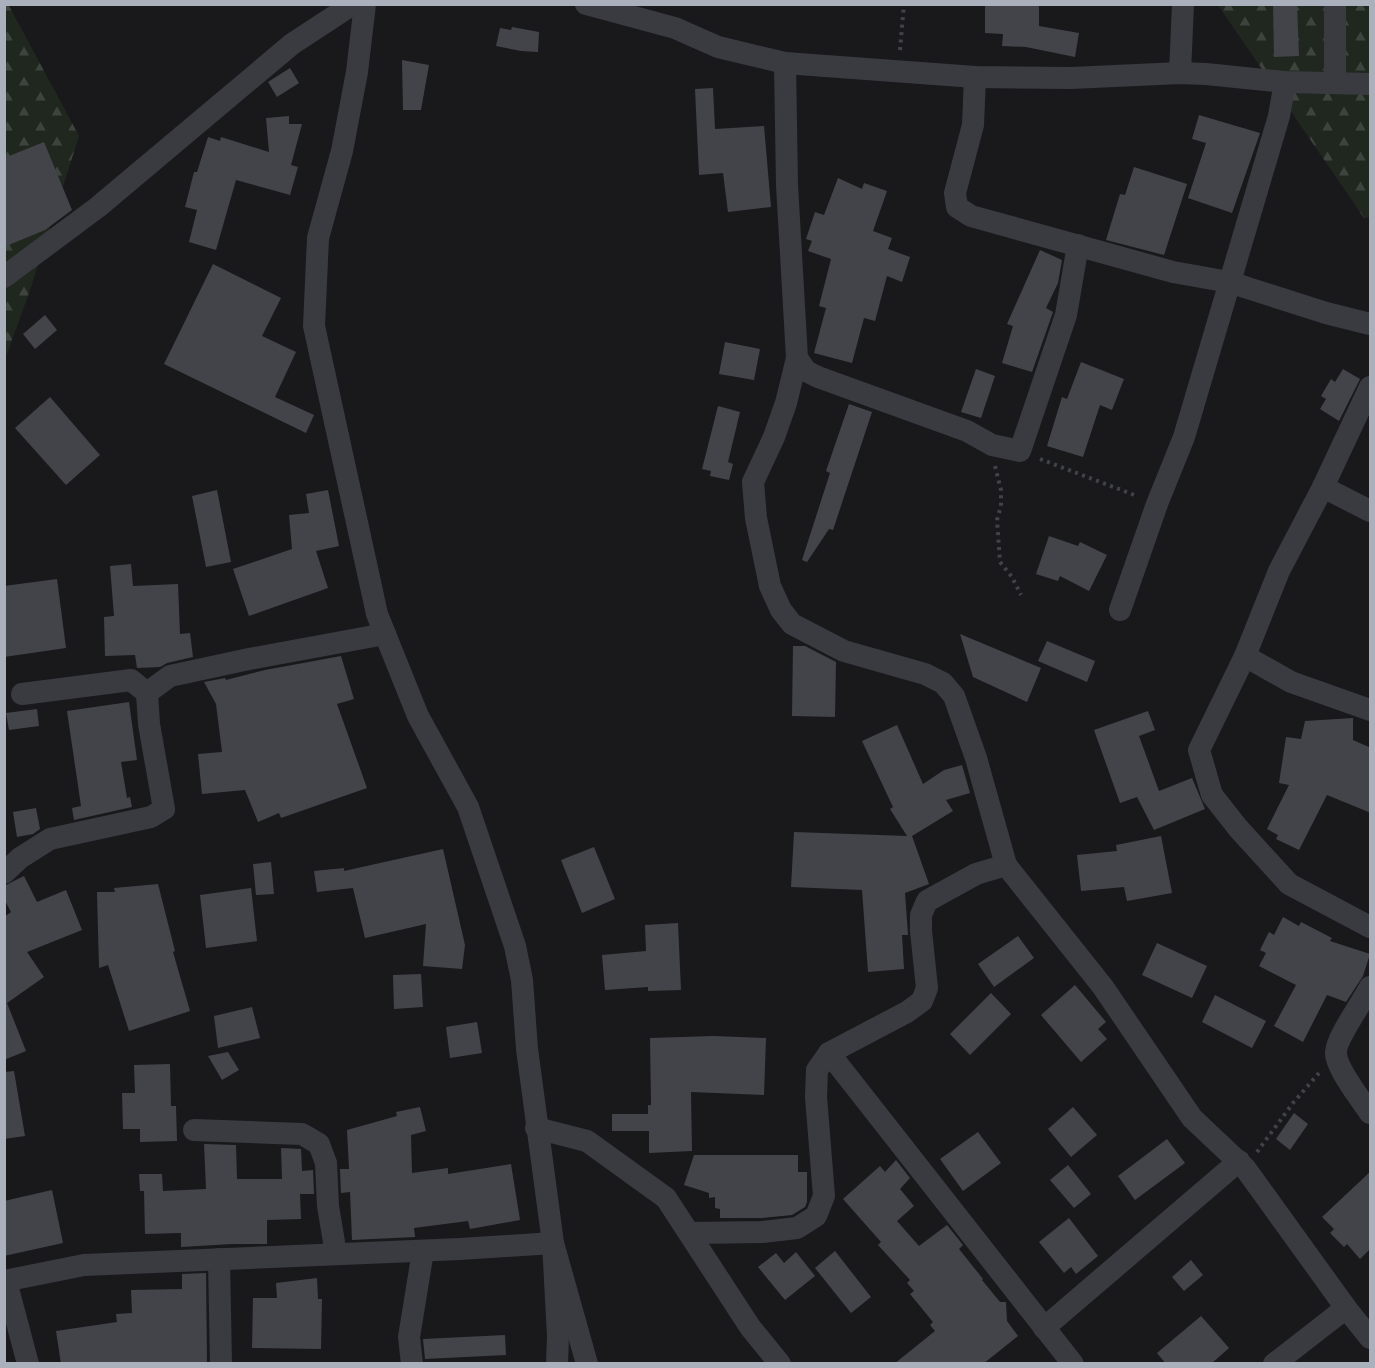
<svg xmlns="http://www.w3.org/2000/svg" width="1375" height="1368" viewBox="0 0 1375 1368" font-family="'Open Sans',sans-serif">
<defs>
<pattern id="forest-firs" width="22" height="20" patternUnits="userSpaceOnUse" patternTransform="scale(1.5)"><rect width="22" height="20" fill="#1f271f"/><path d="M5 1l3.5 6h-7zM16 11l3.5 6h-7z" fill="#3d443e"/></pattern>
</defs>
<rect width="100%" height="100%" fill="#19191c"/>
<g fill="url(#forest-firs)">
<path d="M8 4 79 136 29 293 5 359 4 5Z"/>
<path d="M1218 5H1370V217L1364 218Z"/>
</g>
<g fill="#434449">
<path d="M985 4H1039V26L1079 33 1075 57 1026 47 1002 46 1003 34 985 33Z"/>
<path d="M1273 4H1297L1299 56 1274 57Z"/>
<path d="M512 27 539 32 538 52 521 51 496 46 500 28 511 30Z"/>
<path d="M402 60 429 65 421 110H403Z"/>
<path d="M290 68 299 83 277 97 268 82Z"/>
<path d="M713 88 715 129 764 126 771 207 728 212 723 173 699 175 695 89Z"/>
<path d="M1199 115 1260 133 1232 213 1188 198 1206 143 1192 139Z"/>
<path d="M289 116V124H302L291 165 298 167 290 195 236 180 216 250 189 242 197 210 185 207 194 172H197L208 137 220 141 221 137 269 152 266 118Z"/>
<path d="M44 142 72 210 45 230 4 247V158Z"/>
<path d="M1134 167 1187 184 1164 255 1106 240 1120 194 1125 195Z"/>
<path d="M838 178 862 189 864 183 887 191 873 231 892 238 888 249 910 257 902 282 887 276 875 321 864 318 852 363 814 353 826 308 819 306 831 259 808 251 812 241 806 239 815 212 824 215Z"/>
<path d="M1040 250 1062 260 1058 283 1046 308 1053 312 1032 372 1002 363 1013 326 1007 324Z"/>
<path d="M213 264 281 298 262 336 296 352 275 397 314 415 306 433 164 364Z"/>
<path d="M45 315 57 330 35 349 23 334Z"/>
<path d="M725 342 760 349 754 380 719 374Z"/>
<path d="M1081 362 1124 379 1112 410 1100 405 1083 457 1047 446 1062 397 1067 399Z"/>
<path d="M976 369 995 376 981 418 961 412Z"/>
<path d="M1343 369 1360 379 1339 421 1320 409 1326 399 1321 396 1331 379 1335 382Z"/>
<path d="M50 397 100 455 66 485 15 428Z"/>
<path d="M849 404 872 412 833 530 829 529 807 562 802 560 830 473 826 471Z"/>
<path d="M718 406 740 412 728 462 733 464 729 480 710 476 711 471 702 469Z"/>
<path d="M217 490 231 562 206 567 192 496Z"/>
<path d="M328 490 339 546 316 551 328 588 249 616 233 569 292 549 289 515 309 513 306 494Z"/>
<path d="M1049 536 1078 546 1080 542 1107 555 1089 591 1060 576 1058 581 1036 574Z"/>
<path d="M131 564 133 586 178 584 180 634 190 633 193 657 167 663 160 667 137 668 135 655 105 656 104 617 114 616 110 566Z"/>
<path d="M57 579 66 648 4 657V586Z"/>
<path d="M960 634 1041 668 1027 702 973 677Z"/>
<path d="M1047 641 1095 661 1087 682 1038 661Z"/>
<path d="M793 646H805L836 662 835 717 792 716Z"/>
<path d="M341 656 354 699 337 704 367 788 281 818 279 813 258 822 245 790 202 794 198 754 222 752 216 704 204 682 225 678 226 680 265 670Z"/>
<path d="M129 702 137 760 121 762 127 798 130 797 132 807 74 820 72 808 81 806 67 711Z"/>
<path d="M37 709 39 726 9 730 6 713Z"/>
<path d="M1148 711 1155 730 1139 736 1159 791 1192 778 1205 809 1154 830 1137 797 1120 803 1094 730Z"/>
<path d="M1353 718V740L1371 748V813L1327 795 1299 850 1276 839 1278 835 1267 829 1289 785 1279 783 1286 737 1301 739 1305 721Z"/>
<path d="M897 725 923 784 944 770 962 765 970 793 946 800 953 811 912 836 929 884 905 893 908 935H902L904 969 868 972 862 890 791 887 794 832 907 836 890 809 893 807 862 741Z"/>
<path d="M36 808 40 829 33 834 17 837 13 812Z"/>
<path d="M1161 836 1172 893 1127 901 1124 887 1081 891 1077 855 1117 851 1116 845Z"/>
<path d="M594 847 615 899 582 913 561 860Z"/>
<path d="M443 849 465 945 462 969 423 966 426 924 365 938 353 888 317 892 314 871 344 868V871Z"/>
<path d="M271 862 274 894 256 895 253 864Z"/>
<path d="M24 876 37 902 66 890 82 930 27 952 44 977 7 1003 26 1051 4 1060V917L11 912 4 899V886Z"/>
<path d="M158 884 175 951 173 952 190 1011 129 1031 108 965 99 968 97 892H115L114 888Z"/>
<path d="M251 888 257 941 206 948 200 895Z"/>
<path d="M1283 917 1299 926 1301 922 1332 938 1330 941 1370 954 1363 976 1346 1002 1327 995 1303 1042 1274 1026 1296 985 1259 966 1266 953 1260 950 1269 932 1274 935Z"/>
<path d="M678 923 681 990 648 991V987L605 990 602 955 646 951 645 925Z"/>
<path d="M1018 936 1034 958 994 987 978 964Z"/>
<path d="M1157 943 1207 966 1192 998 1142 975Z"/>
<path d="M421 974 423 1007 394 1009 393 975Z"/>
<path d="M1075 985 1106 1022 1098 1029 1107 1039 1081 1062 1041 1015Z"/>
<path d="M991 993 1011 1014 970 1055 950 1034Z"/>
<path d="M1215 995 1266 1021 1252 1048 1202 1022Z"/>
<path d="M252 1007 260 1038 218 1048 214 1016Z"/>
<path d="M477 1022 482 1053 450 1058 446 1027Z"/>
<path d="M714 1036 766 1038 764 1095 691 1092 692 1151 649 1153V1131H612V1114H648V1105H651L650 1038Z"/>
<path d="M228 1052 239 1070 222 1080 208 1056Z"/>
<path d="M170 1064 171 1106H176L177 1141 140 1142V1129H123L122 1093H135L134 1065Z"/>
<path d="M14 1071 25 1136 4 1139V1072Z"/>
<path d="M420 1107 426 1131 411 1135 412 1173 448 1168V1174L511 1164 520 1220 470 1229 468 1221 414 1228 415 1237 352 1240 350 1192 341 1193 340 1169H349L347 1130 397 1116 396 1112Z"/>
<path d="M1073 1107 1097 1135 1071 1157 1048 1129Z"/>
<path d="M1294 1113 1308 1124 1290 1150 1276 1139Z"/>
<path d="M978 1132 1001 1163 963 1191 940 1159Z"/>
<path d="M1167 1139 1185 1163 1135 1200 1118 1176Z"/>
<path d="M204 1144 236 1145 237 1179H282L281 1148 301 1149 302 1171 313 1170 314 1194H300L301 1219 267 1220V1244H232L181 1247V1233L145 1234 144 1191H140L139 1174H162L163 1191 206 1189Z"/>
<path d="M694 1155H798V1172H807V1202L805 1207 792 1215 762 1218H720V1209L715 1208V1197L709 1198V1193L684 1185Z"/>
<path d="M896 1160 910 1178 900 1189 914 1206 897 1221 919 1246 947 1225 963 1245 959 1249 983 1279 982 1280 1000 1302H1006L1007 1321 1018 1336 983 1364H894L935 1331 930 1325 933 1322 910 1294 914 1291 907 1283 910 1280 878 1245 881 1242 843 1199 880 1166 885 1172Z"/>
<path d="M1068 1165 1091 1194 1074 1208 1050 1180Z"/>
<path d="M1371 1171V1248L1360 1259 1347 1244 1344 1247 1330 1233 1334 1229 1322 1217Z"/>
<path d="M52 1190 63 1243 4 1256V1201Z"/>
<path d="M1069 1218 1098 1256 1076 1274 1071 1267 1064 1273 1039 1242Z"/>
<path d="M835 1251 871 1297 851 1313 815 1268Z"/>
<path d="M796 1252 815 1276 785 1300 758 1267 776 1253 784 1263Z"/>
<path d="M1191 1260 1203 1275 1184 1291 1172 1277Z"/>
<path d="M206 1273 207 1362 61 1364 56 1331 117 1322 116 1314 132 1313 131 1290 182 1289V1274Z"/>
<path d="M317 1278 318 1299H322L321 1349 252 1348 253 1298H277L276 1283Z"/>
<path d="M1201 1316 1229 1348 1211 1364H1166L1157 1353Z"/>
<path d="M505 1335 506 1355 425 1359 423 1339Z"/>
</g>
<g fill="none" stroke-linecap="round" stroke-linejoin="round">
<g stroke="#404348" stroke-width="4" stroke-dasharray="3 4.5" stroke-linecap="butt">
<path d="M900 50 904 4"/>
<path d="M1040 459 1137 496"/>
<path d="M995 466 1001 490V506L997 520 1000 562 1012 577 1021 595"/>
<path d="M1257 1152 1293 1103 1319 1073"/>
</g>
<g stroke="#3a3b41" stroke-width="22">
<path d="M365 4 357 72 342 151 318 238 314 326 377 614 418 716 468 807 515 946 522 980 527 1049 553 1243 558 1336 557 1364"/>
<path d="M586 4 675 28 718 47 785 63 975 77 1071 78 1180 73 1206 74 1285 82 1370 84"/>
<path d="M785 63 787 185 797 358 806 371 818 377 967 431 992 445 1020 451 1066 315 1078 245"/>
<path d="M1180 73 1183 4"/>
<path d="M975 77 973 125 955 193 957 207 971 216 1173 272 1229 282 1326 313 1370 324"/>
<path d="M1335 83V4"/>
<path d="M4 277 98 207 292 44 353 4"/>
<path d="M1370 387 1323 487 1279 571 1245 656 1199 750 1212 795 1238 828 1289 884 1370 927"/>
<path d="M1323 487 1370 511"/>
<path d="M1120 610 1157 504 1184 437 1279 116 1285 82"/>
<path d="M1245 656 1291 682 1370 710"/>
<path d="M147 693 170 676 249 659 385 634"/>
<path d="M1006 865 1103 987 1192 1118 1245 1168 1346 1308 1370 1338"/>
<path d="M4 873 20 858 50 839 151 817 164 809 149 724 147 693 131 680 22 694"/>
<path d="M1370 987C1363 1001 1335 1040 1336 1053 1336 1068 1361 1100 1370 1113"/>
<path d="M829 1053 1073 1364"/>
<path d="M536 1128 587 1141 666 1198 750 1327 780 1364"/>
<path d="M194 1130 302 1134 319 1144 326 1163 328 1206 336 1254"/>
<path d="M689 1233 762 1232 797 1228 816 1216 824 1196 816 1097 817 1070 829 1053 907 1012 922 1001 927 988 921 931V915L927 901 976 874 1006 865 976 758 954 696 943 683 925 674 844 651 792 624 781 610 770 586 756 518 753 482 774 437 786 403 797 358"/>
<path d="M219 1259 221 1364"/>
<path d="M4 1281 84 1265 460 1249 553 1243 587 1364"/>
<path d="M6 1281 28 1364"/>
<path d="M1044 1328 1239 1161"/>
<path d="M412 1364 409 1337 423 1251"/>
<path d="M1274 1364 1346 1308"/>
</g>
</g>
<rect width="1375" height="1368" fill="none" stroke="#abb1bc" stroke-width="12"/>
</svg>
